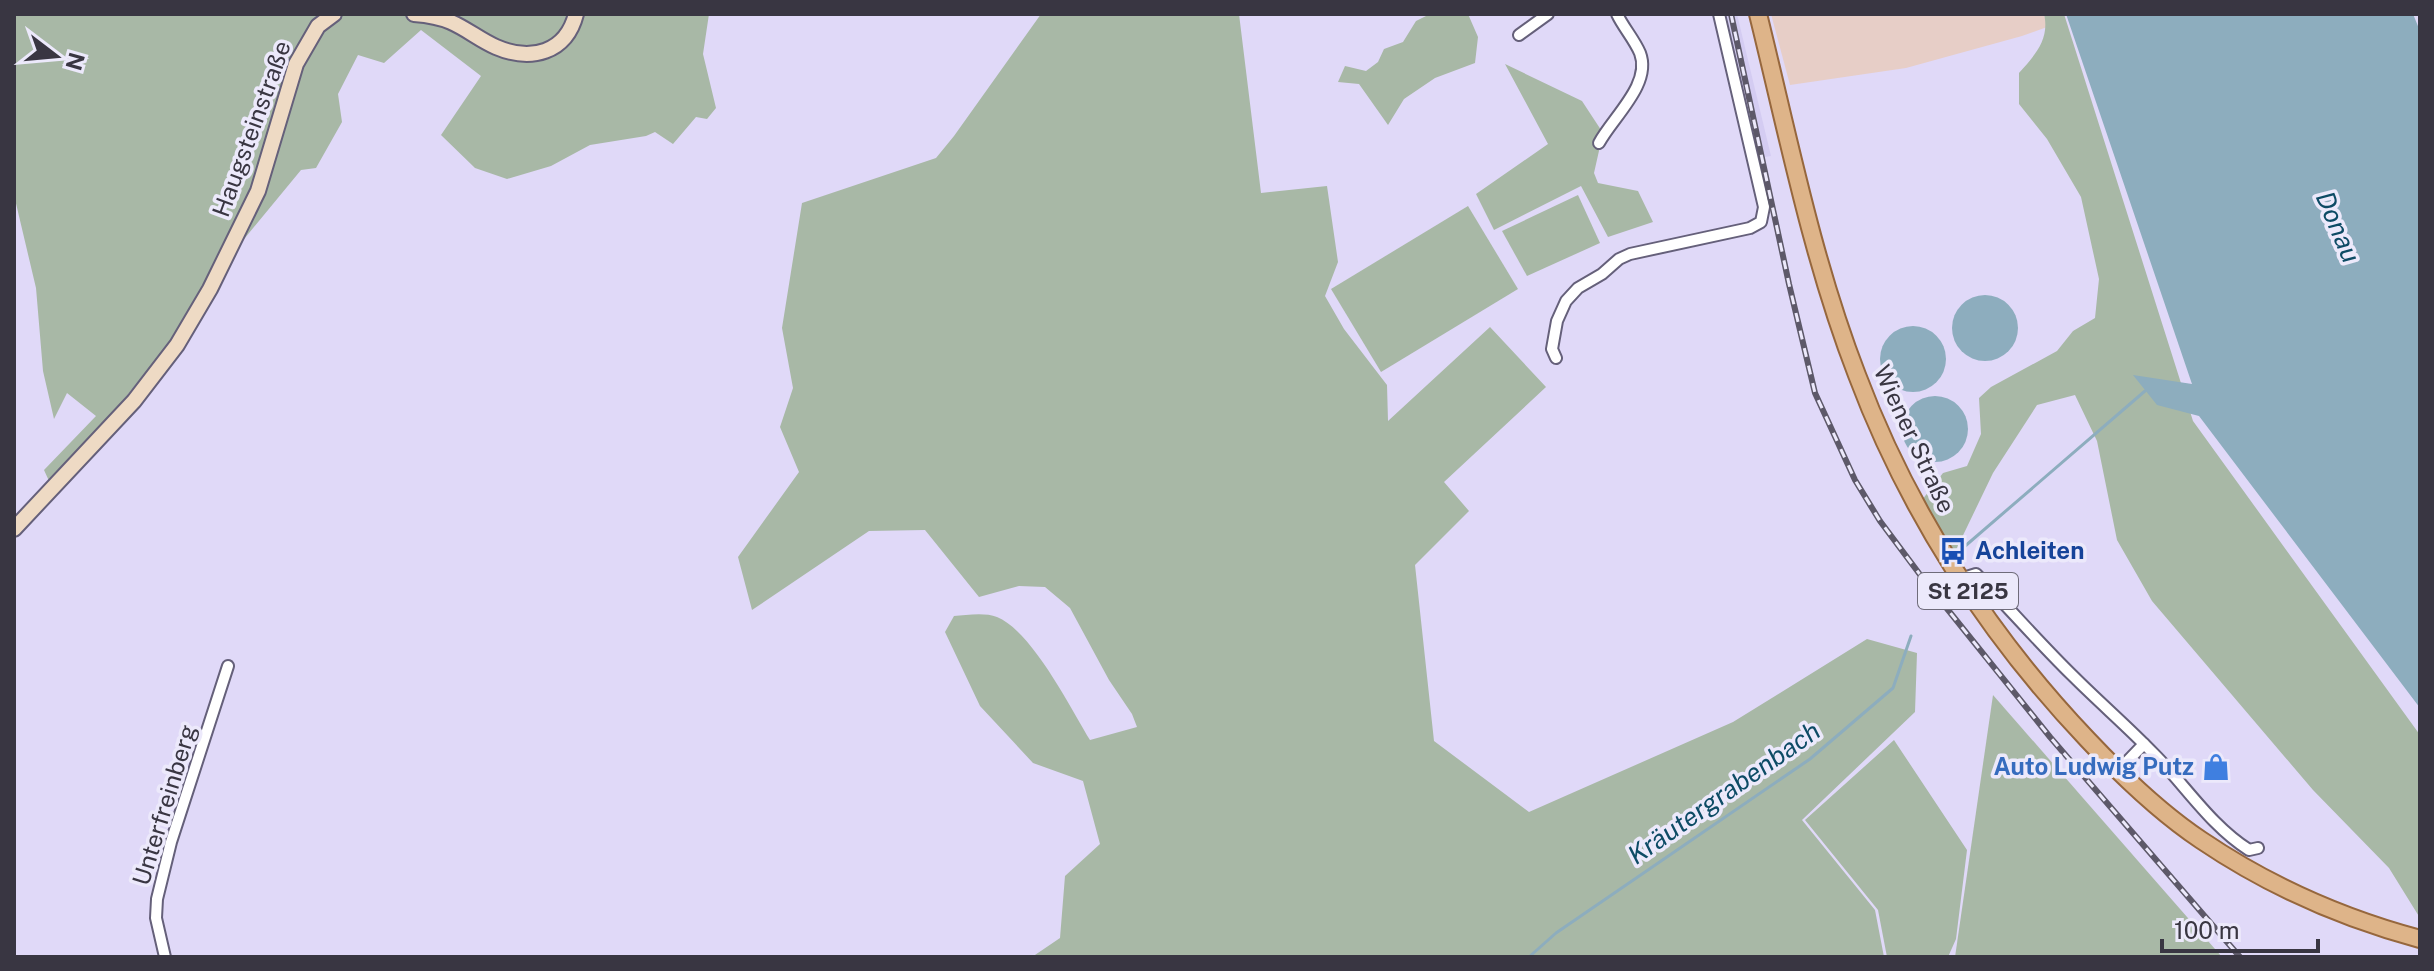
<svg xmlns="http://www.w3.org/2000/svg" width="2434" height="971" viewBox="0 0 2434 971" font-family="'Public Sans',sans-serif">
<rect width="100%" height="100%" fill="#e0d9f8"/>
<path fill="#e7cec7" d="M1771 14H2044L2047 27 2022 36 1906 68 1790 85Z"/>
<path fill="#d4ccf2" d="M1724 14H1737L1771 156 1753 159 1747 111Z"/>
<g fill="#a8b8a6">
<path d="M14 14H709L703 54 716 108 707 119 696 117 673 144 655 132 646 136 590 145 551 166 507 179 475 168 441 135 481 76 421 30 384 63 358 55 338 94 342 122 316 168 301 170 240 244 178 332 113 413 49 481 44 470 96 416 67 393 54 419 43 371 36 288 14 195Z"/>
<path d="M1041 14H1239L1261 193 1327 186 1338 262 1325 296 1344 329 1387 385 1388 421 1490 327 1546 387 1444 482 1469 511 1415 565 1434 741 1529 812 1733 722 1867 639 1917 653 1915 712 1802 820 1875 910 1884 957H1032L1060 938 1065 876 1100 844 1083 781 1033 763 980 706 945 632 954 616C966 615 985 612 997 617 1032 631 1071 709 1090 740L1137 727 1132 714 1109 680 1070 608 1045 587 1019 586 979 597 925 530 869 531 752 610 738 557 799 472 780 427 793 388 782 328 802 203 936 158 954 136Z"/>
<path d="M1430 14H1468L1478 37 1475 63 1435 78 1404 99 1388 125 1359 84 1338 82 1345 66 1366 71 1378 62 1384 49 1403 42 1416 21Z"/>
<path d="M2044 14H2064L2193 421 2420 735V918L2389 868 2313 790 2152 601 2117 540 2097 441 2075 395 2037 405 1993 473 1955 552 1922 500 1943 473 1967 466 1981 434 1979 398 1991 387 2057 351 2073 331 2095 318 2099 279 2081 197 2047 139 2019 104V73C2035 55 2050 39 2044 14Z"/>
<path d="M1505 64 1582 101 1603 133 1594 173 1598 183 1638 191 1653 222 1608 237 1581 186 1494 230 1476 194 1548 144Z"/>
<path d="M1578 195 1600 243 1527 276 1502 231Z"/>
<path d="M1468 206 1518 289 1381 372 1331 289Z"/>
<path d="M1993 695 2222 957H1955Z"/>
<path d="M1894 740 1967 850 1956 939 1948 957H1887L1878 910 1805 820Z"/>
</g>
<g fill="#8dadbe">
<path d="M2066 14H2413L2420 31V708L2199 416 2157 405 2133 375 2192 384Z"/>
<circle cx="1985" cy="328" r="33"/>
<circle cx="1913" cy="359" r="33"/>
<circle cx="1935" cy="429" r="33"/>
</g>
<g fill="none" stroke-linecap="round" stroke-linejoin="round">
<g stroke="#8dadbe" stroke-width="3">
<path d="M1964 547 2145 391"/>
<path d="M1925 607 1928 597 1941 576"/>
<path d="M1529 957 1556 933 1810 759 1893 688 1911 636"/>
</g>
<g stroke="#65607a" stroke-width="14">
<g id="minor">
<path d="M1519 35 1548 14"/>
<path d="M1599 143C1613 117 1652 84 1640 53 1634 39 1623 27 1617 14"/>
<path d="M1556 358 1552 349 1557 321 1566 301 1578 288 1602 274 1619 259 1630 254 1750 228 1761 222 1764 207 1719 14"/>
<path d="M1960 579 1976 574C2009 608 2040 644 2074 677 2100 703 2128 727 2154 754 2186 786 2210 825 2249 850L2258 848"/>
<path d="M2118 771 2144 744"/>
<path d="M165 957 156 918 157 899 171 842 228 666"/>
</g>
</g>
<g stroke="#65607a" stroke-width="18">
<g id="secondary">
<path d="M414 14C427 15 440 17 451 22 467 29 480 40 496 47 531 62 566 53 576 14"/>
<path d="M14 529 134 401 177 345 210 289 258 191 296 64 318 26 334 14"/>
</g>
</g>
<g stroke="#96673d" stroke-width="20">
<path id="primary" d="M1758 14C1788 135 1812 259 1857 375 1908 511 1988 635 2088 740 2122 776 2159 812 2201 840 2269 886 2341 918 2420 939"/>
</g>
<use href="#minor" stroke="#fff" stroke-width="10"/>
<use href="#secondary" stroke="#eedac4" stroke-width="14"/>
<use href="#primary" stroke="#deb489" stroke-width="16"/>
<g stroke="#5d5969" stroke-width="6">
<path id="rail" d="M1731 14 1789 284 1815 393 1855 480 1880 521 1924 580 2050 737 2240 957"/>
</g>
<use href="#rail" stroke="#ece9fb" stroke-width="3" stroke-dasharray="9" stroke-linecap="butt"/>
</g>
<defs>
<g id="bus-bare" transform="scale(2.16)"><path d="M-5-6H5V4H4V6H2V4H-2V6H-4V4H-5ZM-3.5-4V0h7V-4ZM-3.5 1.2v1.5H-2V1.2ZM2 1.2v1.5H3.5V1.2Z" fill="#1a4fb4" stroke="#ece9fb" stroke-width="2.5" paint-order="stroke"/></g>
<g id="shop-bare" transform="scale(2.16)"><path d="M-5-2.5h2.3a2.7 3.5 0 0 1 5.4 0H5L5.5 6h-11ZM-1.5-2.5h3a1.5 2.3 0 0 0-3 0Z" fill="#3f7fe0" stroke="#ece9fb" stroke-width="2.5" paint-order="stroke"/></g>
</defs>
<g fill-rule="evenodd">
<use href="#bus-bare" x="1953" y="551"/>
<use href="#shop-bare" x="2216" y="767"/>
</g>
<g text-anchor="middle" stroke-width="7" stroke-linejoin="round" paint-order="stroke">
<rect fill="#ece9fb" stroke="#6f6c7a" stroke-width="2" x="1918" y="573" width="100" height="36" rx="6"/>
<g font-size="22" font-weight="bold" fill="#393642">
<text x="1968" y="599">St 2125</text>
</g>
<g font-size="24" fill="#393642" stroke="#ece9fb">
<text transform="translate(252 129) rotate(-70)" y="8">Haugsteinstraße</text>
<text transform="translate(1914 439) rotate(65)" y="8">Wiener Straße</text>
<text transform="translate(165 805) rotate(-73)" y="8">Unterfreinberg</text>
</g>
<g font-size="24" font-weight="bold" fill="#164399" stroke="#ece9fb" text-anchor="start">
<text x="1975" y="559">Achleiten</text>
</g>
<g font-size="24" font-weight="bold" fill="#366cbe" stroke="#ece9fb" text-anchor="end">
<text x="2194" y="775">Auto Ludwig Putz</text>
</g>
<g font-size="26" font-style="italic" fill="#0d4b65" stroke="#ece9fb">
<text transform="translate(2338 227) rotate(67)" y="9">Donau</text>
<text transform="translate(1724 793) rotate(-35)" y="9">Kräutergrabenbach</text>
</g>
</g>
<rect width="2434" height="971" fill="none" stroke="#393642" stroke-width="32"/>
<g transform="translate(56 56) rotate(106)" stroke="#ece9fb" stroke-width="6" paint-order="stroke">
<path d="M0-6L14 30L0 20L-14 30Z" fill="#393642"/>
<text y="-12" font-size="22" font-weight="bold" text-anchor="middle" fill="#393642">N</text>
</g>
<path d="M2162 939v12h156v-12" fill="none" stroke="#393642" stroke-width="4"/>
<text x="2174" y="939" font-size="24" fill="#393642" stroke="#ece9fb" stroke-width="6" paint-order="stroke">100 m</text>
</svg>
